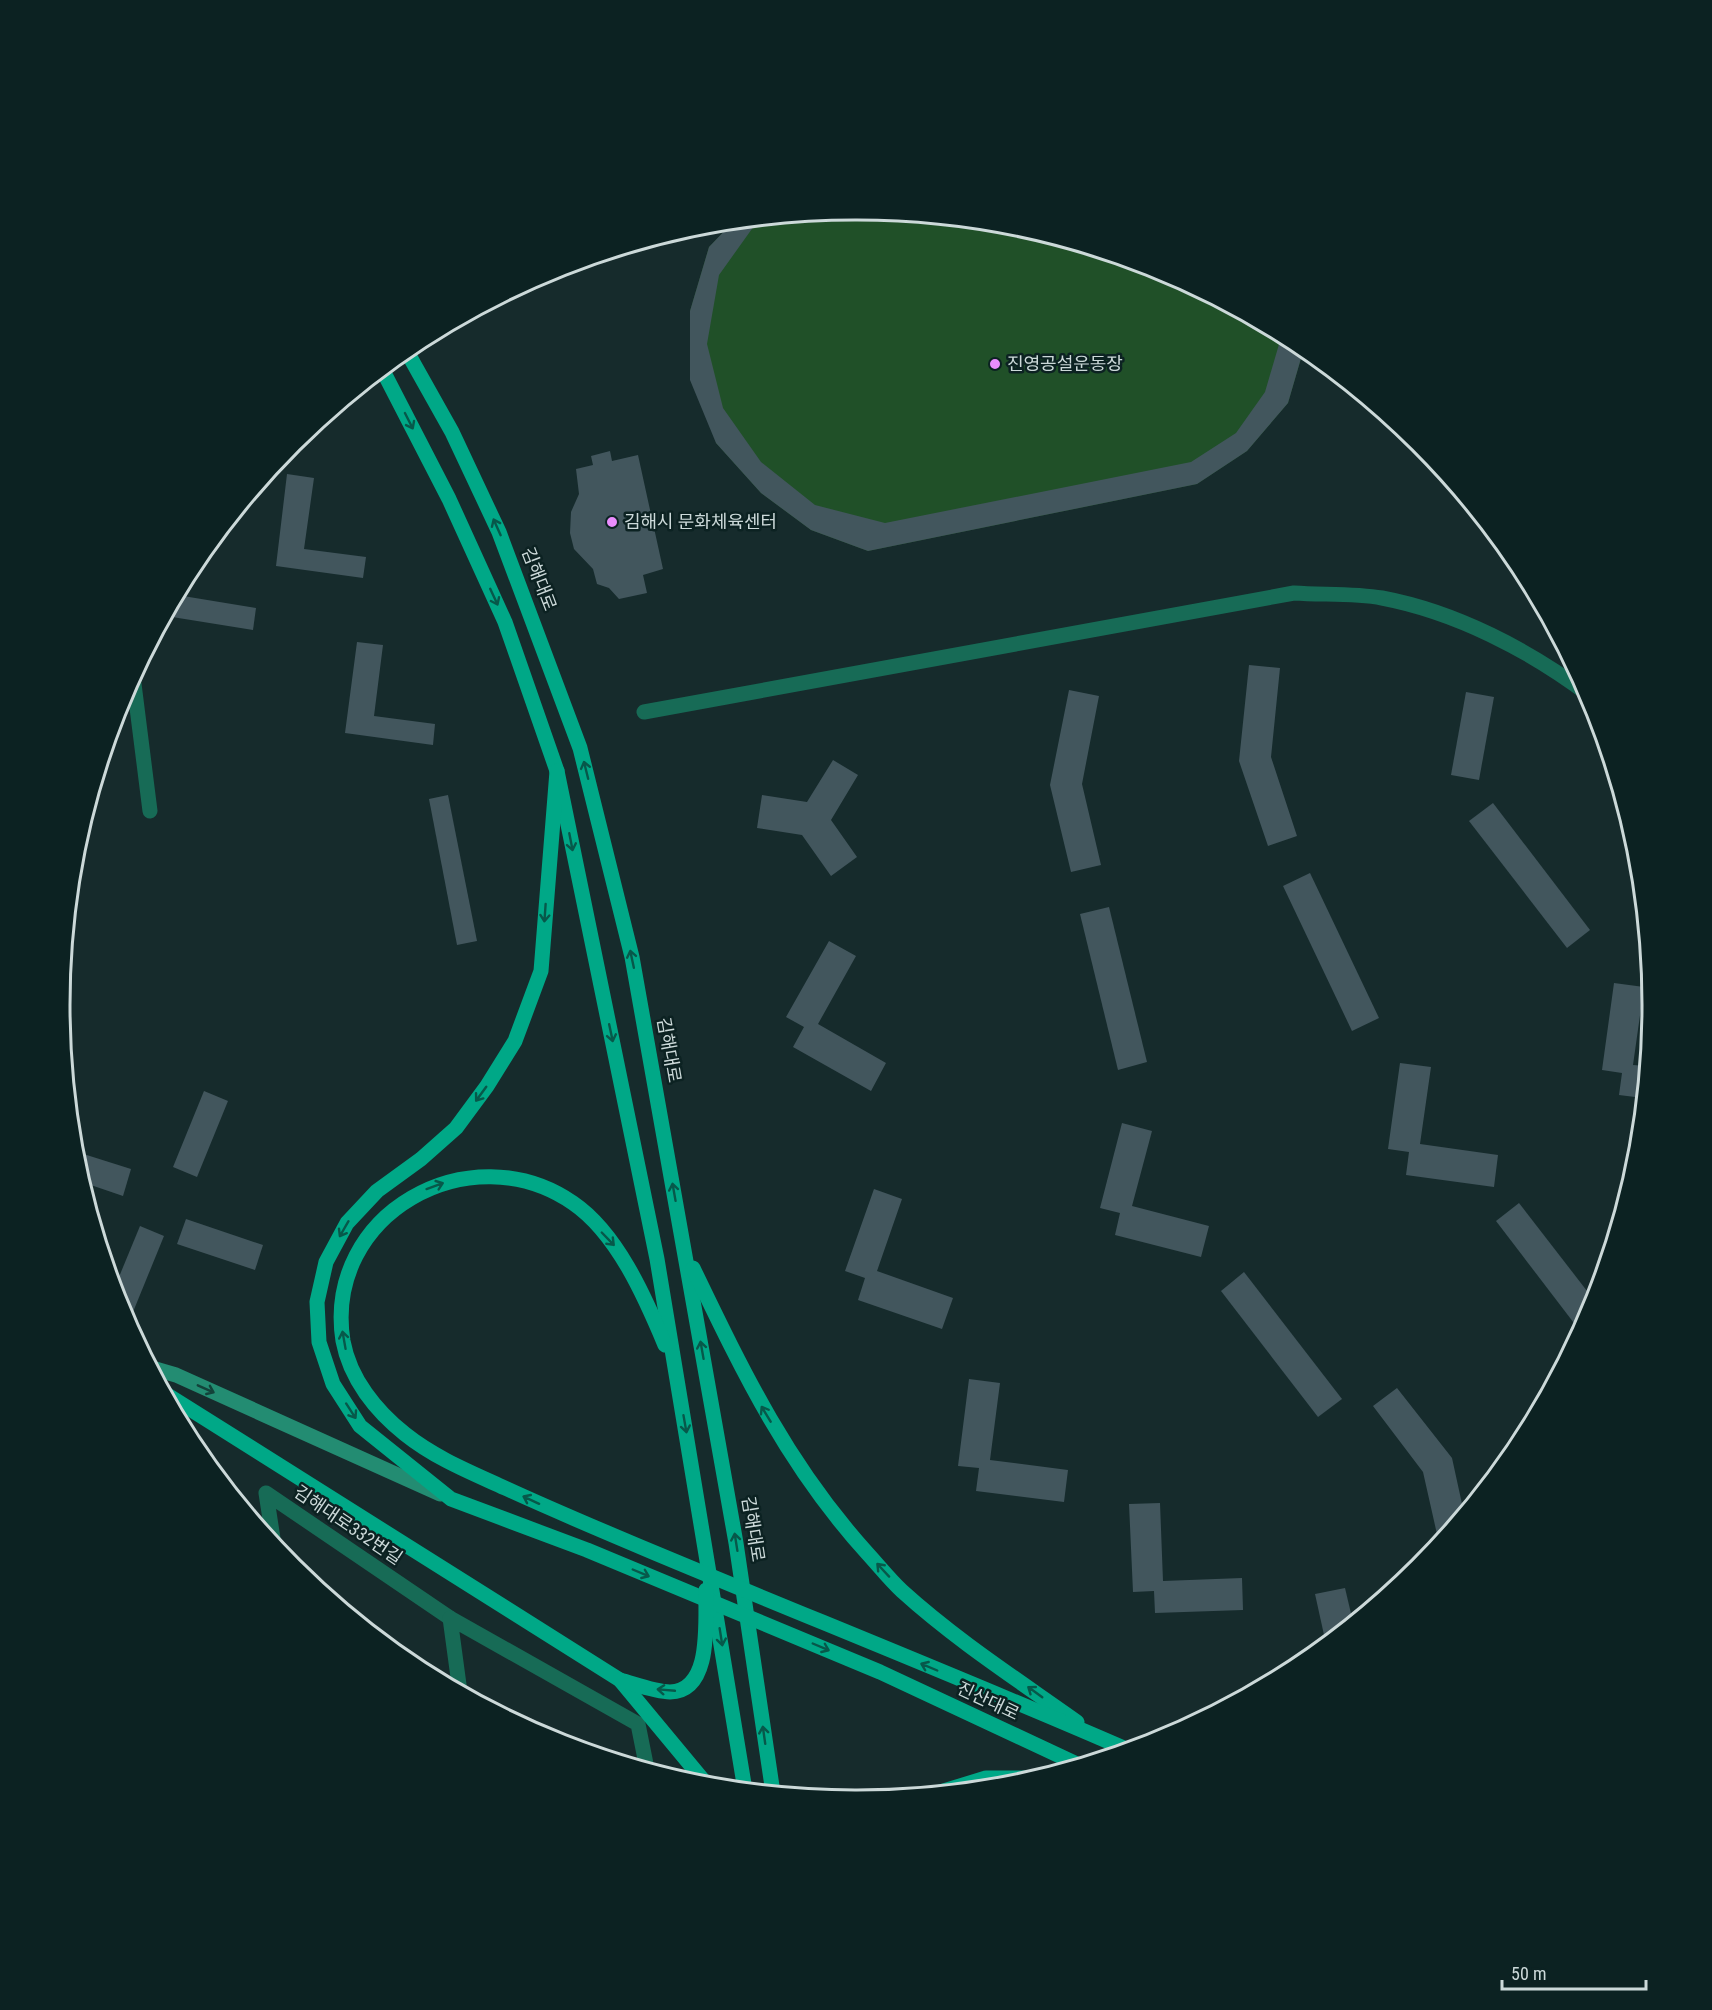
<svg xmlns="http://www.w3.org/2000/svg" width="1712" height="2010" viewBox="0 0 1712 2010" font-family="'Roboto Condensed','Noto Sans KR',sans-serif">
<rect width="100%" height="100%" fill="#162b2c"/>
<path fill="#205028" d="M856 209 1012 224 1161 270 1304 348 1288 403 1247 451 1197 484 868 551 811 530 761 493 716 443 690 311 709 247 734 221Z"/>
<g fill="#42565d">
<path d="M759 219 719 275 707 344 723 408 761 462 815 505 885 523 1191 462 1236 433 1265 392 1282 334 1304 348 1288 403 1247 451 1197 484 868 551 811 530 761 493 716 443 690 380V311L709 247 734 221Z"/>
<path d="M610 451 612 461 638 455 663 569 643 575 647 593 619 599 609 588 597 584 593 569 574 549 570 533 571 512 579 494 576 469 593 465 591 456Z"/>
<path d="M287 474 314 478 304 549 366 557 363 578 276 566Z"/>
<path d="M177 595 256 608 253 630 166 616Z"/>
<path d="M357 642 383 645 374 716 435 724 433 745 345 733Z"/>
<path d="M1249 665 1280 668 1271 757 1297 836 1268 846 1239 761Z"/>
<path d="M1069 690 1099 696 1082 784 1101 865 1071 872 1050 785Z"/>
<path d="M1466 692 1494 697 1479 780 1451 775Z"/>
<path d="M833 760 858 775 831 820 857 857 831 876 802 835 757 828 762 795 807 802Z"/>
<path d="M448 795 477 941 457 945 429 799Z"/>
<path d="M1493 803 1590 930 1567 948 1469 821Z"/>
<path d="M1310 873 1379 1018 1352 1031 1283 886Z"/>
<path d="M1109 907 1147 1062 1118 1070 1080 914Z"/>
<path d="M829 941 856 956 818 1024 886 1063 871 1091 793 1047 804 1027 786 1017Z"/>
<path d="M1614 983 1644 987 1633 1065 1646 1066 1643 1098 1619 1095 1622 1073 1602 1070Z"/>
<path d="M1400 1063 1431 1067 1420 1144 1498 1155 1494 1187 1406 1175 1409 1152 1388 1149Z"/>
<path d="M204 1091 228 1101 197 1177 173 1167Z"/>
<path d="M1122 1123 1152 1131 1132 1206 1209 1226 1201 1257 1115 1235 1120 1213 1100 1208Z"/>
<path d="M74 1151 131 1169 123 1196 82 1182Z"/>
<path d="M874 1189 902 1199 877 1271 953 1298 942 1329 858 1300 865 1278 845 1271Z"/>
<path d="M1519 1203 1594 1300 1580 1331 1496 1221Z"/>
<path d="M186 1219 263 1245 255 1270 177 1244Z"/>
<path d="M140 1226 164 1236 133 1312 120 1307 114 1289Z"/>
<path d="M1244 1272 1342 1399 1318 1417 1221 1291Z"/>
<path d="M969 1379 1000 1383 990 1460 1068 1470 1064 1502 976 1491 979 1468 958 1466Z"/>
<path d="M1397 1388 1452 1458 1464 1513 1439 1543 1423 1472 1373 1406Z"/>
<path d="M1160 1503 1163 1581 1242 1578 1243 1610 1155 1613 1154 1591 1133 1592 1129 1504Z"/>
<path d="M1345 1588 1353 1622 1326 1644 1315 1594Z"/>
</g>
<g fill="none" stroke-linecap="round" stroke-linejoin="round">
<g stroke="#176b56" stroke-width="15">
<path d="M133 676 150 811"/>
<path d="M644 712 1294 593C1323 595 1354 593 1382 598 1456 612 1529 650 1589 695"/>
<path d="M274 1545 266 1493 450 1618"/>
<path d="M460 1692 450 1618 638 1724 647 1769"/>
</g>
<path stroke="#238c72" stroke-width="15" d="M152 1368 176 1375 440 1494"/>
<g stroke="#00a887" stroke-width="15">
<path d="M406 350 452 432 499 532 580 748 632 957 736 1543 773 1793"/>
<path d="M382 369 449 499 505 622 557 771 657 1259 745 1790"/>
<path d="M557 771 541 971 515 1041 487 1086 456 1128 421 1159 377 1191 347 1223 326 1262 317 1302 319 1342 333 1384 360 1426 451 1499 587 1550 880 1672 1079 1765"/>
<path d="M693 1268C744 1374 788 1466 868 1554 879 1566 890 1580 902 1591 956 1640 1018 1680 1077 1722"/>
<path d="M665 1345C645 1297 617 1233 573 1203 470 1132 323 1214 343 1341 350 1379 376 1411 405 1434 435 1458 470 1472 505 1488 555 1511 605 1532 655 1553 813 1619 972 1682 1128 1750"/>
<path d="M166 1394 620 1680 708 1786"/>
<path d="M620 1680C635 1684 655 1692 670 1692 713 1691 705 1620 706 1590"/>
<path d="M937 1793 986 1778H1035"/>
</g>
</g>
<defs><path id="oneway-shaft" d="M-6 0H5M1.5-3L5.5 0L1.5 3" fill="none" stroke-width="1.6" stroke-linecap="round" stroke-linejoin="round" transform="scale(1.5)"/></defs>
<g stroke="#07584a">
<use href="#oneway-shaft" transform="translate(409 421) rotate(63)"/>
<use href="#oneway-shaft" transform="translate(497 527) rotate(-114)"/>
<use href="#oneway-shaft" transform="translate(494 597) rotate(65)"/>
<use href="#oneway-shaft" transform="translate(586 770) rotate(-104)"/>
<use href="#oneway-shaft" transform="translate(571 842) rotate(79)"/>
<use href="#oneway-shaft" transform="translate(545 913) rotate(94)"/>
<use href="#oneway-shaft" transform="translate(632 959) rotate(-102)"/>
<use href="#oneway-shaft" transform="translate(611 1033) rotate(78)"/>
<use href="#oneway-shaft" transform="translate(481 1094) rotate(126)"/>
<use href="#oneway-shaft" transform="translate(435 1186) rotate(-20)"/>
<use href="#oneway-shaft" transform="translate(674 1192) rotate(-100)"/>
<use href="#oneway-shaft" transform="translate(344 1229) rotate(120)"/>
<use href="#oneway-shaft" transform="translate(608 1239) rotate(46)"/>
<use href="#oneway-shaft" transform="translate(344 1340) rotate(-100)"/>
<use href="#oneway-shaft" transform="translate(702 1350) rotate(-100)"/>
<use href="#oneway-shaft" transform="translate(351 1411) rotate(57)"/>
<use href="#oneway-shaft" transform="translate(766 1414) rotate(-121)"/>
<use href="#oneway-shaft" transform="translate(685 1424) rotate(80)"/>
<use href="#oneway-shaft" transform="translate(531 1500) rotate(-155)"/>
<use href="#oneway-shaft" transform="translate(736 1542) rotate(-99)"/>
<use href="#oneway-shaft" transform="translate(883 1570) rotate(-133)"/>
<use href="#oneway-shaft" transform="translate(641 1573) rotate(23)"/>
<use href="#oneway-shaft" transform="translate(721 1637) rotate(81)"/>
<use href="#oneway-shaft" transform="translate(821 1647) rotate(23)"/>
<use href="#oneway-shaft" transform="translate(929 1667) rotate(-157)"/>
<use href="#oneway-shaft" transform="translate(666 1690) rotate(-175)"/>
<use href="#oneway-shaft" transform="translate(1035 1692) rotate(-144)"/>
<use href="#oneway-shaft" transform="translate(764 1735) rotate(-98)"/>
</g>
<use stroke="#13423a" href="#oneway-shaft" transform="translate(206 1389) rotate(24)"/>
<g fill="#ea8dfd" stroke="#0c2222" stroke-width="2">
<circle cx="995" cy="364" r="6"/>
<circle cx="612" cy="522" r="6"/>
</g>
<g text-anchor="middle" stroke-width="5" stroke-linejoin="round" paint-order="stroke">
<g font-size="18" fill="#ccd9d9" stroke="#0c2222" text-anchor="start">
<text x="1007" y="370">진영공설운동장</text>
<text x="624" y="528">김해시 문화체육센터</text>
</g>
<g font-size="18" fill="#ccd9d9" stroke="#0c2222">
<text transform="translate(539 579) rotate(69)" y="6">김해대로</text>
<text transform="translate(669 1050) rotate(80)" y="6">김해대로</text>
<text transform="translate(348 1525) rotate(34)" y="6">김해대로332번길</text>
<text transform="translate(753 1529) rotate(81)" y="6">김해대로</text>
<text transform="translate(988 1701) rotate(25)" y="6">진산대로</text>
</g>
</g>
<path d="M0 0H1712V2010H0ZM855 220H857A785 785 0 0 1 1642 1005V1005A785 785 0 0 1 857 1790H855A785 785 0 0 1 70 1005V1005A785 785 0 0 1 855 220Z" fill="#0c2222" fill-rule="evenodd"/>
<path fill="none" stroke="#ccd9d9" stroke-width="3" d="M855 220H857A785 785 0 0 1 1642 1005V1005A785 785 0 0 1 857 1790H855A785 785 0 0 1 70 1005V1005A785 785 0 0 1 855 220Z"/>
<path d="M1502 1980v9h144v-9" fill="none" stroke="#ccd9d9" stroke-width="3"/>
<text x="1511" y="1980" font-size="18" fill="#ccd9d9" stroke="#0c2222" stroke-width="4.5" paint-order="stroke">50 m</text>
</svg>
